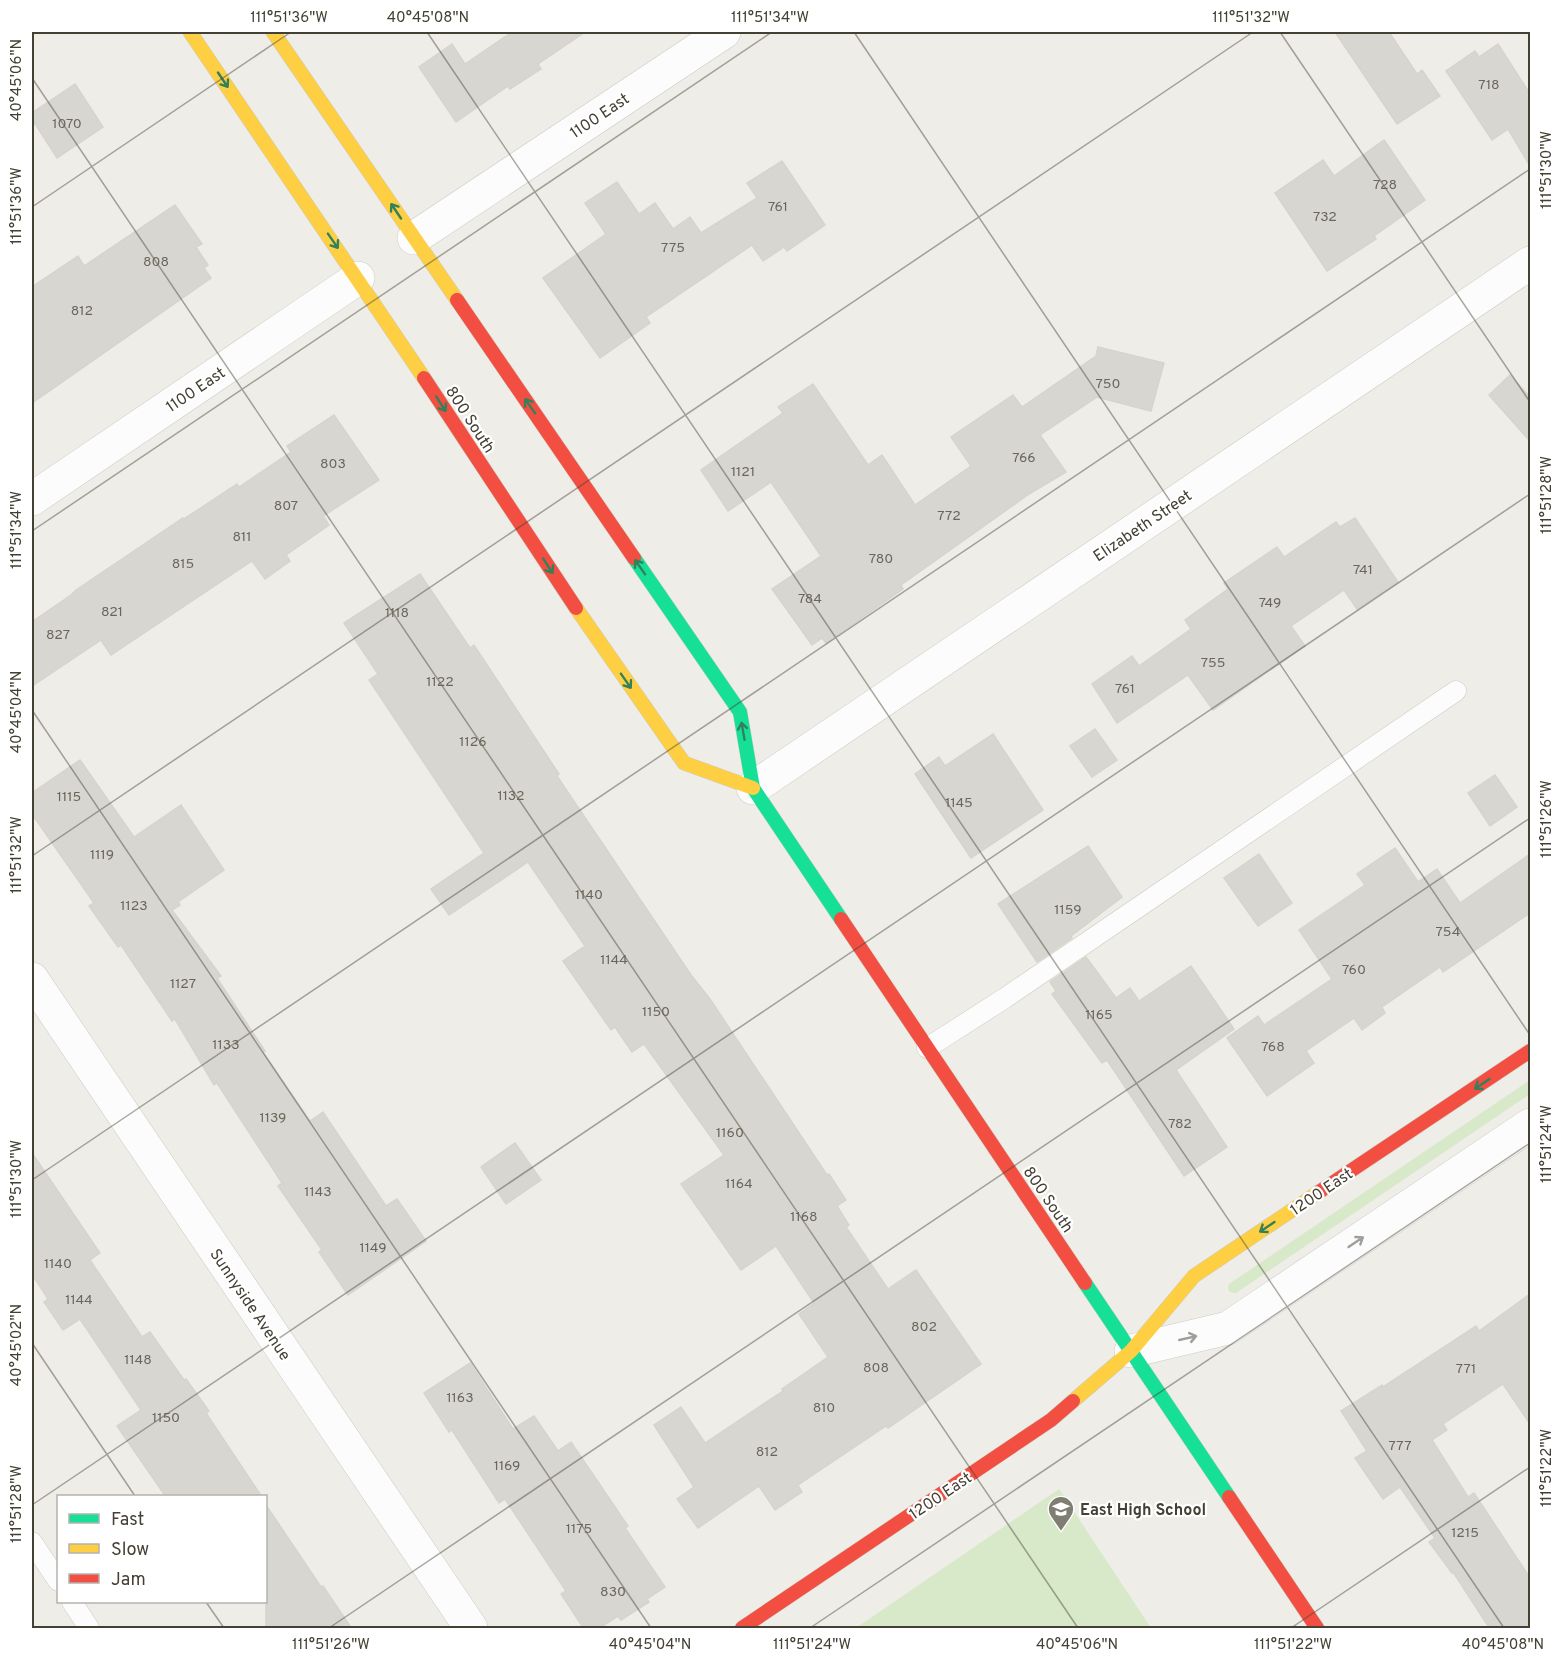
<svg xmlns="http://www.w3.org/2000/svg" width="1562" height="1660" viewBox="0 0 1562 1660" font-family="Overpass,sans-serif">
<rect width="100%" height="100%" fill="#eeede8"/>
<g fill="#d7e9c8">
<path d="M1530 1080V1094L1236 1293 1230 1292 1228 1289 1229 1284Z"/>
<path d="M1059 1489 1151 1628H856Z"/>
</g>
<g fill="#d8d6d0" stroke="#d6d4cd" stroke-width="1.5">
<path d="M512 32H585L538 64 541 69 510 89 508 86 456 122 419 67 452 44 465 64Z"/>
<path d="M1335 32H1389L1417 74 1422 70 1440 96 1397 124Z"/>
<path d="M1498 44 1530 94V166L1508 129 1492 140 1446 71 1475 51 1479 57Z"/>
<path d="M75 84 103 127 57 158 32 119V113Z"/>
<path d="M1384 140 1425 200 1374 236 1376 239 1327 271 1275 193 1323 160 1334 176Z"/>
<path d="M782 161 825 225 787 251 784 247 763 261 752 245 646 317 650 323 600 358 543 278 606 234 585 203 617 182 639 214 655 203 673 229 690 217 701 233 757 198 747 183Z"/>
<path d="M175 205 202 244 196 247 208 265 204 268 211 278 32 403V287L78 256 84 266Z"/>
<path d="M1098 347 1164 363 1151 411 1097 397 1040 435 1066 472 1029 494 901 585 903 589 826 643 822 638 812 645 772 589 821 556 771 482 728 511 701 470 783 413 778 407 813 384 868 465 882 455 915 505 971 466 951 437 1013 395 1022 407 1096 356Z"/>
<path d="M1510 375 1530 397V441L1489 395Z"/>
<path d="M334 415 379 480 323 516 329 525 286 555 290 561 265 579 252 561 111 655 101 640 32 686V622L71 595 76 590 183 518 184 519 237 484 239 487 291 452 287 446Z"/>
<path d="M1355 518 1398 582 1357 609 1344 590 1291 626 1305 646 1213 710 1188 675 1117 723 1092 684 1132 656 1139 666 1191 629 1185 620 1228 589 1224 583 1277 547 1284 557 1336 522 1340 527Z"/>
<path d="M420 574 470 648 474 645 559 774 557 776 691 975 710 999 827 1175 829 1174 846 1200 837 1206 849 1225 846 1227 888 1289 916 1270 981 1364 888 1428 886 1426 798 1485 802 1492 775 1510 759 1486 698 1528 677 1499 694 1487 654 1425 681 1407 705 1443 783 1391 782 1389 828 1357 799 1314 814 1303 776 1246 741 1270 681 1184 724 1155 644 1044 632 1052 615 1027 611 1030 563 961 585 946 528 862 449 915 431 889 484 853 369 680 378 674 344 623Z"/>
<path d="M1095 729 1117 760 1092 777 1070 746Z"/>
<path d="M993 734 1043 810 971 858 915 774 939 757 945 766Z"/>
<path d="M80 760 134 837 181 805 224 870 178 902 180 905 172 910 221 976 217 978 265 1051 263 1052 310 1121 323 1112 386 1206 397 1199 426 1241 348 1295 319 1252 322 1250 278 1186 282 1183 217 1083 214 1085 175 1019 172 1021 121 945 118 947 89 906 94 903 32 814V793Z"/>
<path d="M1495 775 1517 807 1490 826 1468 793Z"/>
<path d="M1088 846 1122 897 1071 936 1072 938 1037 962 998 904Z"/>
<path d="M1395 848 1418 882 1437 869 1460 903 1530 854V913L1443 972 1440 967 1382 1007 1385 1013 1362 1030 1354 1018 1306 1051 1314 1063 1267 1096 1227 1038 1258 1016 1264 1025 1332 979 1299 930 1365 885 1357 874Z"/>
<path d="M1259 854 1292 903 1258 926 1224 878Z"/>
<path d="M1086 957 1116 998 1130 988 1139 1001 1191 966 1234 1029 1176 1070 1227 1147 1184 1176 1107 1060 1102 1063 1052 994 1056 991 1050 982Z"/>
<path d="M515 1143 541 1180 506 1204 481 1167Z"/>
<path d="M32 1153 100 1253 90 1260 142 1337 150 1332 184 1380 186 1379 209 1411 206 1413 262 1497H166L117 1426 141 1410 80 1319 63 1330 44 1302 48 1299 32 1274Z"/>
<path d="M1530 1294V1424L1503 1384 1443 1424 1447 1430 1432 1440 1468 1497 1474 1493 1530 1578V1629H1490L1453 1572 1452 1573 1429 1542 1435 1538 1400 1487 1383 1499 1355 1458 1367 1451 1341 1411 1382 1385 1383 1387 1476 1326 1479 1331Z"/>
<path d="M470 1363 513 1429 534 1416 558 1451 571 1442 628 1526 625 1528 665 1587 647 1599 649 1602 621 1620 618 1616 598 1629H584L561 1594 566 1591 505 1499 499 1503 452 1430 449 1432 424 1393Z"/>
<path d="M266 1505 321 1587 323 1586 352 1629H266Z"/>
</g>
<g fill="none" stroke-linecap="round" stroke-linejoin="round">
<g stroke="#cccbc5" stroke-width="21">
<g id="lane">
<path d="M927 1048 1005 998 1456 691"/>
<path d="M32 1542 58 1581"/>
<path d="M72 1602 89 1628"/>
</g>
</g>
<g stroke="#cccbc5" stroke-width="34">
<g id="street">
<path d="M414 238 724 32"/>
<path d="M32 499 358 278"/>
<path d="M753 788 1530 263"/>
<path d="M32 979 471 1628"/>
<path d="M1131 1351 1228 1328 1530 1125"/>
</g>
</g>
<g stroke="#cdccbf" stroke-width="15">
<g id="fast">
<path d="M634 558 740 712 753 788 841 919"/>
<path d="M1085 1283 1229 1497"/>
</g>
</g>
<g stroke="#cdccbf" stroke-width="15">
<g id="slow">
<path d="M190 32 424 378"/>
<path d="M273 32 457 300"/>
<path d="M576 608 684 763 753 788"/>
<path d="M1073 1401 1131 1351 1194 1276 1319 1192"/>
</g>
</g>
<g stroke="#cdccbf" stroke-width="15">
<g id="jam">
<path d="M457 300 634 558"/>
<path d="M424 378 576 608"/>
<path d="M841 919 1085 1283"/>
<path d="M1319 1192 1530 1051"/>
<path d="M1229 1497 1317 1628"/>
<path d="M742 1628 1051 1420 1073 1401"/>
</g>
</g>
<use href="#lane" stroke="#fcfcfc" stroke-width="20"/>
<use href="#street" stroke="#fcfcfc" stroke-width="33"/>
<use href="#fast" stroke="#16e098" stroke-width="14"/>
<use href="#slow" stroke="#ffcf43" stroke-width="14"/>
<use href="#jam" stroke="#f24e42" stroke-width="14"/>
</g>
<defs><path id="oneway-shaft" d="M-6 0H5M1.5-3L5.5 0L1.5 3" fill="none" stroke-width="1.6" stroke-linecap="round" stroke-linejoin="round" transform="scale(1.5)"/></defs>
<g stroke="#32805c">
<use href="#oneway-shaft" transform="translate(223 80) rotate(56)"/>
<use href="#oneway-shaft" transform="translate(396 211) rotate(-124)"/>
<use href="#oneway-shaft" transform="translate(333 241) rotate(55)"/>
<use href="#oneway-shaft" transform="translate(441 404) rotate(57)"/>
<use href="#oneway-shaft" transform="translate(530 406) rotate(-125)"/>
<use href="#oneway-shaft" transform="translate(548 566) rotate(57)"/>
<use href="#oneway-shaft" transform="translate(640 567) rotate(-125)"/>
<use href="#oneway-shaft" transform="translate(626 681) rotate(55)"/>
<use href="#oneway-shaft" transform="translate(743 731) rotate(-100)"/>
<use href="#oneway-shaft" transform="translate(1482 1084) rotate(146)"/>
<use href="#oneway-shaft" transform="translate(1267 1227) rotate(146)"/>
</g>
<g stroke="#a09e98">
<use href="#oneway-shaft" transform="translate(1356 1242) rotate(-34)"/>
<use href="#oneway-shaft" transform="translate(1188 1338) rotate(-13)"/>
</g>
<path fill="none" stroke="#444034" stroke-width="1.5" stroke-opacity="0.45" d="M427 32 1504 1628M854 32 1530 1035M1280 32 1530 402M32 78 1078 1628M32 207 291 32M32 531 772 32M32 710 651 1628M32 856 1253 32M32 1180 1530 169M32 1343 135 1496M32 1505 1530 494M206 1602 224 1628M329 1628 1530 818M810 1628 1530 1143M1291 1628 1530 1467"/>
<defs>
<g id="school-pin" transform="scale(1.35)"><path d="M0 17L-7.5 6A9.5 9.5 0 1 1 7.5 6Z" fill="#807d73" stroke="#fff"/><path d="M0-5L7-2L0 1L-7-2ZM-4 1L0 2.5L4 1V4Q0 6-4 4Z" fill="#fff"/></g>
</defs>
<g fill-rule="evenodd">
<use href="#school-pin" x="1061" y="1509"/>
</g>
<g text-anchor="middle" stroke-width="4.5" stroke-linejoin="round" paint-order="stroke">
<g font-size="14" fill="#6a665c">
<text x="1489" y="89">718</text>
<text x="67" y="128">1070</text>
<text x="1385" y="189">728</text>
<text x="778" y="211">761</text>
<text x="1325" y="221">732</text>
<text x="673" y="252">775</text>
<text x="156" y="266">808</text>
<text x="82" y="315">812</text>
<text x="1108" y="388">750</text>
<text x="1024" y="462">766</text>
<text x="333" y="468">803</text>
<text x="743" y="476">1121</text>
<text x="286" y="510">807</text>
<text x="949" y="520">772</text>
<text x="242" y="541">811</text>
<text x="881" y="563">780</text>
<text x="183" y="568">815</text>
<text x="1363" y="574">741</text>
<text x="810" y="603">784</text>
<text x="1270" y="607">749</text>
<text x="112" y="616">821</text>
<text x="397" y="617">1118</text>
<text x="58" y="639">827</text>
<text x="1213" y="667">755</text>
<text x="440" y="686">1122</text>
<text x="1125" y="693">761</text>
<text x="473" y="746">1126</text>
<text x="511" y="800">1132</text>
<text x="69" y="801">1115</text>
<text x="959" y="807">1145</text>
<text x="102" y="859">1119</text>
<text x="589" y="899">1140</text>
<text x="134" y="910">1123</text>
<text x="1068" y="914">1159</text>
<text x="1448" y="936">754</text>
<text x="614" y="964">1144</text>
<text x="1354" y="974">760</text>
<text x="183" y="988">1127</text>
<text x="656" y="1016">1150</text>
<text x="1099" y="1019">1165</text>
<text x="226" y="1049">1133</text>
<text x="1273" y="1051">768</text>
<text x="273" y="1122">1139</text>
<text x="1180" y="1128">782</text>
<text x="730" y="1137">1160</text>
<text x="739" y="1188">1164</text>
<text x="318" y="1196">1143</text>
<text x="804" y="1221">1168</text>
<text x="373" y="1252">1149</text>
<text x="58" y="1268">1140</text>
<text x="79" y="1304">1144</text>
<text x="924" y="1331">802</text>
<text x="138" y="1364">1148</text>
<text x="876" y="1372">808</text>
<text x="1466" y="1373">771</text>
<text x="460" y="1402">1163</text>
<text x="824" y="1412">810</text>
<text x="166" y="1422">1150</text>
<text x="1400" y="1450">777</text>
<text x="767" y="1456">812</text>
<text x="507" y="1470">1169</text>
<text x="579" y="1533">1175</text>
<text x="1465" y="1537">1215</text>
<text x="613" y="1596">830</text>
</g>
<g font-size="16" fill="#444034" stroke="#fff">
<text transform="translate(599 115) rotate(-34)" y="6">1100 East</text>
<text transform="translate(195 389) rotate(-34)" y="6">1100 East</text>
<text transform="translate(471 419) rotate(57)" y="6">800 South</text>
<text transform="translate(1142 525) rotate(-34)" y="6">Elizabeth Street</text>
<text transform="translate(1321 1191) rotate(-34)" y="6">1200 East</text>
<text transform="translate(1049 1199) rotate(56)" y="6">800 South</text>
<text transform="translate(251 1304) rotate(56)" y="6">Sunnyside Avenue</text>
<text transform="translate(940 1495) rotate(-34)" y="6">1200 East</text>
</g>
<g font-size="16" font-weight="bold" fill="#444034" stroke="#fff" text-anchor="start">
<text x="1080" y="1515">East High School</text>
</g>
</g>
<rect width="1562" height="1660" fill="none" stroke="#ffffff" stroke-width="66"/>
<rect x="57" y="1495" width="210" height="108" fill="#ffffff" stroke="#b4b3ae" stroke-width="1.5"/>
<rect x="69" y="1514" width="30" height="9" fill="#16e098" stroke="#b4b3ae" stroke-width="1.5"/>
<text x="111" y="1525" font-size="18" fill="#444034">Fast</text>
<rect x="69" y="1544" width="30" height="9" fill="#ffcf43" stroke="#b4b3ae" stroke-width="1.5"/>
<text x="111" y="1555" font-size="18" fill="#444034">Slow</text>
<rect x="69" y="1574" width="30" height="9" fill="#f24e42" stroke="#b4b3ae" stroke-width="1.5"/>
<text x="111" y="1585" font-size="18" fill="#444034">Jam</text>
<rect x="33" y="33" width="1496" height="1594" fill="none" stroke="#444034" stroke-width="2"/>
<g font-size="15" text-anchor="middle" fill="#444034">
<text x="289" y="22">111°51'36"W</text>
<text x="428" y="22">40°45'08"N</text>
<text x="770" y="22">111°51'34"W</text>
<text x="1251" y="22">111°51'32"W</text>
<text transform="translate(16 80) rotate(-90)" y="5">40°45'06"N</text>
<text transform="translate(1546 170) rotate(-90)" y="5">111°51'30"W</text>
<text transform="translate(16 206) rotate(-90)" y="5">111°51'36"W</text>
<text transform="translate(1546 495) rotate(-90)" y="5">111°51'28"W</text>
<text transform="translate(16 530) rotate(-90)" y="5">111°51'34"W</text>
<text transform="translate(16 712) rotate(-90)" y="5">40°45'04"N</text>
<text transform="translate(1546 819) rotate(-90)" y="5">111°51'26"W</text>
<text transform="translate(16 855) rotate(-90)" y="5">111°51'32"W</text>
<text transform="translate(1546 1144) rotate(-90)" y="5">111°51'24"W</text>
<text transform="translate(16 1179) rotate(-90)" y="5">111°51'30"W</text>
<text transform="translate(16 1345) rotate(-90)" y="5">40°45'02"N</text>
<text transform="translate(1546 1468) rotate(-90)" y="5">111°51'22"W</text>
<text transform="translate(16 1504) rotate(-90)" y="5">111°51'28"W</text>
<text x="331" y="1649">111°51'26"W</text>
<text x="650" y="1649">40°45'04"N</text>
<text x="812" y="1649">111°51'24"W</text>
<text x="1077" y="1649">40°45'06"N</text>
<text x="1293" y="1649">111°51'22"W</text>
<text x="1503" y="1649">40°45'08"N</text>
</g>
</svg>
